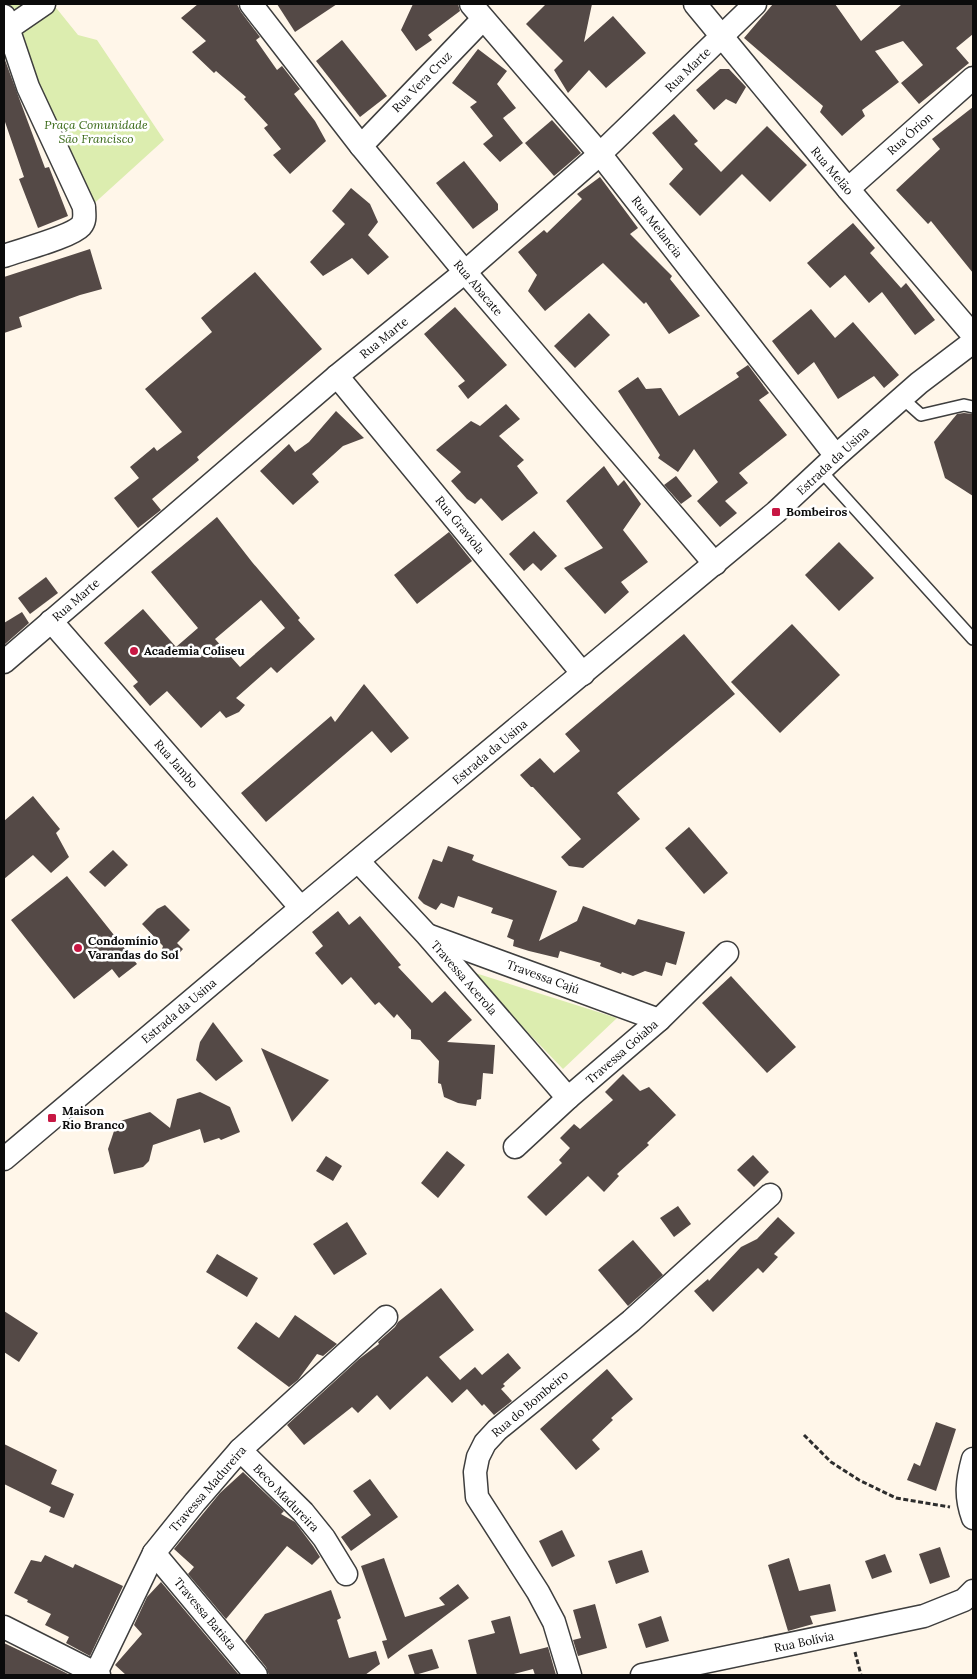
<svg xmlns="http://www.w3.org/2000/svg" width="977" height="1679" viewBox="0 0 977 1679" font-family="Lora,serif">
<rect width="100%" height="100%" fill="#fff6e9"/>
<g fill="#dcedaf">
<path d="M4 4H53L78 35 97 40 164 140 78 218 4 32Z"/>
<path d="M469 971 617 1018 563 1069Z"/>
</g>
<g fill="#544946" fill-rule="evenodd">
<path d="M198 4H237L241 12 260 37 256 40 277 70 282 66 300 89 294 94 315 121 326 141 290 174 273 155 281 149 264 128 268 125 244 99 246 97 216 71 214 73 192 52 206 41 181 18Z"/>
<path d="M277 4H337L295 32Z"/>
<path d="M413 4H458L460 11 428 35 432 40 416 51 401 30Z"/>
<path d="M546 4H592L584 42 613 16 646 53 606 88 589 70 568 93 554 70 563 61 526 24Z"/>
<path d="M773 4H835L861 41 902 4H973V34L956 48 969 63 919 104 901 83 923 65 903 41 875 51 899 82 862 110 865 116 842 136 820 112 823 106 744 38Z"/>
<path d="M342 40 387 96 360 117 316 61Z"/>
<path d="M478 49 507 71 497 84 516 108 503 118 523 143 500 162 483 144 493 136 470 107 477 102 452 83Z"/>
<path d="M4 60H5L22 106 45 168 49 167 68 216 38 228 19 179 24 177 4 119Z"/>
<path d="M720 69H729L746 87 736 104 726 99 714 110 696 90Z"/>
<path d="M973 107V273L931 221 928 224 896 190 940 149 932 139Z"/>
<path d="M674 114 698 141 694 144 721 172 767 126 807 165 770 202 742 174 700 216 669 184 683 169 652 133Z"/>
<path d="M552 120 581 153 554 176 525 143Z"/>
<path d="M464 161 498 204V210L473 229 436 183Z"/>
<path d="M600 177 638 228 630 234 672 276 670 279 700 316 669 334 646 302 644 304 603 263 545 311 528 291 537 275 518 252 544 230 547 233 582 199 577 194Z"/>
<path d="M351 188 370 204 378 222 368 235 389 257 368 275 352 258 323 276 310 262 345 224 332 211Z"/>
<path d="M853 223 875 248 870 253 901 288 906 283 935 320 915 335 882 292 869 303 845 275 830 288 807 263Z"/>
<path d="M90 249 102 289 80 295 19 317 22 327 4 333V277Z"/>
<path d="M255 272 322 349 197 457 199 460 152 499 161 510 138 528 114 498 139 478 130 467 154 447 157 451 182 432 145 389 212 332 201 318Z"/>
<path d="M455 307 507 365 468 399 458 386 465 381 424 334Z"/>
<path d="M811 309 835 338 853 322 899 375 884 388 874 376 838 399 814 362 798 375 772 341Z"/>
<path d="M589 313 610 335 575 368 554 346Z"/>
<path d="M748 365 769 393 759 400 787 435 739 473 748 483 725 501 737 513 720 527 697 501 718 482 694 449 678 472 658 458 660 455 618 391 638 377 646 389 661 388 679 416 739 377 736 373Z"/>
<path d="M506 404 520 419 499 436 524 460 517 466 538 493 502 521 481 498 475 504 467 499 451 481 461 472 436 450 471 421 480 426Z"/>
<path d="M336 411 364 438 343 446 312 474 319 482 293 505 260 471 289 444 295 452 309 442Z"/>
<path d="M964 413 973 414V496L945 478 934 442 957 414Z"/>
<path d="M604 466 618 486 624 480 641 504 623 530 648 562 621 582 629 592 605 614 564 568 603 548 566 501Z"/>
<path d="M676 476 692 496 681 504 664 485Z"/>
<path d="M217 517 252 562 300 618 298 620 315 639 277 673 271 667 236 698 245 705 239 712 226 718 220 711 201 728 167 691 150 706 133 686 138 682 104 643 143 609 176 647 198 628 151 572ZM261 600 285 628 240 667 215 639Z"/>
<path d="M534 531 557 556 541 571 533 563 524 571 509 554Z"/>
<path d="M449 532 472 561 417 604 394 575Z"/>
<path d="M839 542 874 578 839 611 805 575Z"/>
<path d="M46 577 58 593 30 614 18 598Z"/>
<path d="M22 612 29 623 4 645V623Z"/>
<path d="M792 624 840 675 780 733 731 682Z"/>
<path d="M684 634 735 694 617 793 640 819 583 868 569 866 561 857 581 839 533 787H531L520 775 540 758 554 773 580 751 565 734Z"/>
<path d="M364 684 409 738 391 753 372 731 266 822 241 793 331 716 335 722Z"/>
<path d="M33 796 60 829 56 833 69 857 51 873 33 855 4 879V821Z"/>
<path d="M689 827 728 873 704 894 665 848Z"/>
<path d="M448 846 474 855 472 860 476 862 557 891 539 941 577 921 583 906 635 925 638 919 685 932 676 965 666 962 662 976 645 971 633 976 622 972 621 974 600 966 601 963 560 951 558 958 529 951 513 946 514 940 507 937 513 920 491 913 493 908 458 896 454 908 441 903 436 910 424 904 418 898 433 859 442 862Z"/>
<path d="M113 850 128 865 105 887 89 872Z"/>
<path d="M67 876 137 964 119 978 112 969 74 999 11 920Z"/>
<path d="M165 905 190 930 177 943 183 949 173 960 162 949 163 946 142 924 157 909Z"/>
<path d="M338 911 349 925 360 916 401 965 398 967 432 1003 445 991 472 1020 447 1042 495 1045 493 1074 483 1073 481 1099 477 1100 476 1106 458 1103 444 1097 441 1084 438 1083 439 1061 420 1040 411 1039V1030L397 1014 394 1018 379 1002 375 1005 351 977 342 985 315 953 323 946 312 932Z"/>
<path d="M731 976 796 1047 767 1073 702 1003Z"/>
<path d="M213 1022 243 1061 216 1081 196 1060 200 1042Z"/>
<path d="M261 1048 329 1080 292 1122Z"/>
<path d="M623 1074 640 1091 649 1087 676 1115 647 1143 649 1145 617 1174 619 1176 604 1192 588 1176 546 1216 527 1197 562 1163 559 1160 570 1148 560 1138 574 1124 580 1129 613 1100 605 1092Z"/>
<path d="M200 1092 230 1107 240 1132 221 1140 219 1138 204 1143 200 1129 153 1145 149 1161 143 1167 114 1174 108 1149 117 1122 150 1112 170 1128 177 1099Z"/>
<path d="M447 1151 465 1165 438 1198 421 1183Z"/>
<path d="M753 1155 769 1172 754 1187 737 1170Z"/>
<path d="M326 1156 342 1166 333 1181 316 1171Z"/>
<path d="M678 1206 691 1224 674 1237 660 1218Z"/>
<path d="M778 1217 795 1233 774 1254 778 1257 763 1273 758 1268 713 1312 694 1291 708 1279 709 1281 741 1247 757 1239Z"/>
<path d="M347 1222 367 1254 334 1275 313 1244Z"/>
<path d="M633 1240 663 1275 628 1306 598 1270Z"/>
<path d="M217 1254 258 1278 247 1297 206 1272Z"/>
<path d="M441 1288 474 1330 439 1357 460 1380 475 1367 482 1375 508 1353 521 1368 503 1384 505 1386 501 1389 512 1401 494 1415 484 1404 482 1406 467 1389 452 1403 427 1376 390 1410 377 1395 358 1413 352 1407 304 1445 287 1425 359 1359 379 1344 378 1342 395 1327 398 1322Z"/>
<path d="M4 1311 38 1333 19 1362 4 1352Z"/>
<path d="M295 1315 337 1344 323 1356 317 1354 298 1380 289 1387 237 1348 256 1322 279 1338Z"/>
<path d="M607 1369 633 1399 611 1418 613 1420 592 1440 600 1449 576 1470 540 1429Z"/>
<path d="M936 1422 956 1429 936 1491 907 1480 914 1463 920 1466Z"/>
<path d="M4 1444 57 1470 51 1484 74 1494 64 1518 49 1512 51 1507 4 1484Z"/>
<path d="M243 1472 284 1511 281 1514 295 1522 313 1546 320 1557 312 1565 287 1546 226 1619 188 1574 194 1567 174 1549 220 1493Z"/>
<path d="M370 1479 398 1517 351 1551 341 1537 371 1515 353 1491Z"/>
<path d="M562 1530 575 1556 552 1567 539 1541Z"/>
<path d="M940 1547 950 1577 930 1584 919 1554Z"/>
<path d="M642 1550 649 1572 616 1584 608 1561Z"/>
<path d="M885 1554 892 1572 872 1579 865 1561Z"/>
<path d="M45 1555 73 1568 75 1564 123 1586 90 1656 66 1643 69 1637 45 1625 51 1614 27 1602 28 1600 14 1593 31 1560 41 1562Z"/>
<path d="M384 1558 405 1617 445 1605 439 1598 458 1584 469 1598 388 1659 382 1641 387 1640 361 1566Z"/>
<path d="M789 1558 799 1591 830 1584 836 1611 810 1616 813 1624 788 1631 768 1565Z"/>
<path d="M161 1582 239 1675H126L115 1665 142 1634 134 1625 147 1597Z"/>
<path d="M331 1590 341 1618 337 1620 349 1658 376 1651 380 1664 365 1675H269L266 1667 245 1641 265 1614Z"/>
<path d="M595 1604 607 1648 578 1656 573 1640 581 1638 573 1610Z"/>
<path d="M510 1616 520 1654 548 1647 556 1675H535L533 1669 510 1675H477L468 1640 495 1633 491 1621Z"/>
<path d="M661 1616 669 1641 646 1648 638 1624Z"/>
<path d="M4 1643 48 1664 70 1675H4Z"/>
<path d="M432 1649 439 1668 415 1675 408 1655Z"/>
</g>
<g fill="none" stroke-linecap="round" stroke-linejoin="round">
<g stroke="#3e3e3e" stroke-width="14">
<g id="service">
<path d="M902 398 921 415 964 405 973 407"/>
<path d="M821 471 973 639"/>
</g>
</g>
<g stroke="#3e3e3e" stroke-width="25">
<g id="minor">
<path d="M251 4 361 146 465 272 715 564"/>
<path d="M471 4 600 154 836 456"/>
<path d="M695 4 848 189 973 335"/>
<path d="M4 16 28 87 84 207C84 214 86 220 81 226 71 237 20 250 4 256"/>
<path d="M9 28 44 4"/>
<path d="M361 146 483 19"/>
<path d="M848 189 973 78"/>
<path d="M337 376 583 674"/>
<path d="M51 621 301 908"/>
<path d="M4 662 337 376 465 272 600 154 755 4"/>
<path d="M358 861 427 935 568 1098"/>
<path d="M430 936 659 1020"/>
<path d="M515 1147 568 1098 659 1020 727 953"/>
<path d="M4 1159 301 908 776 512 836 456 919 383 973 342"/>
<path d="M240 1450 303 1512 324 1538 346 1574"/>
<path d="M973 1459C967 1481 965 1496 973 1518"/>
<path d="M154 1553 256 1675"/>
<path d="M4 1627 99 1675"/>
<path d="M96 1673 154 1553 195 1502 240 1450 386 1317"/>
<path d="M570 1675 554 1622 538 1592 477 1497 475 1472 478 1457 485 1443 497 1430 631 1321 770 1195"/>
<path d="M642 1675 924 1616 964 1600 973 1591"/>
</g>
</g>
<g stroke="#2d2d2d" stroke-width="3" stroke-dasharray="5 2.5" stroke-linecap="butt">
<path d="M804 1435 831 1462 859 1480 896 1498 950 1507"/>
<path d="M855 1652 861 1675"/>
</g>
<use href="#service" stroke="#fff" stroke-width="11"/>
<use href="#minor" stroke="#fff" stroke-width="22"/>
</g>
<g fill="#c71743" stroke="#fff" stroke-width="2">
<rect x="771" y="507" width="10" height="10" rx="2.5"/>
<circle cx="134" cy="651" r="5"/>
<circle cx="78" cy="948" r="5"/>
<rect x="47" y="1113" width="10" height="10" rx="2.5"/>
</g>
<g text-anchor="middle" stroke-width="5" stroke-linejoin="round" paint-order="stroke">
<g font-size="12" fill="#0b0b0b" stroke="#fff">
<text transform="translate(688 70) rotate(-44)" y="4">Rua Marte</text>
<text transform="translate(422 82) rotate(-46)" y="4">Rua Vera Cruz</text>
<text transform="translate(910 134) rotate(-42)" y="4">Rua Órion</text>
<text transform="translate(832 171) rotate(50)" y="4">Rua Melão</text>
<text transform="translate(657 227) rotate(52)" y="4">Rua Melancia</text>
<text transform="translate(478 288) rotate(50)" y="4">Rua Abacate</text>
<text transform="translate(384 338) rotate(-39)" y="4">Rua Marte</text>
<text transform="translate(833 461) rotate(-43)" y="4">Estrada da Usina</text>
<text transform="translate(460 525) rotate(51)" y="4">Rua Graviola</text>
<text transform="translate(76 600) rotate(-41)" y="4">Rua Marte</text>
<text transform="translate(490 752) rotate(-40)" y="4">Estrada da Usina</text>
<text transform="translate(176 764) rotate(49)" y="4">Rua Jambo</text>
<text transform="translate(543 977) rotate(20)" y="4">Travessa Cajú</text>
<text transform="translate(464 978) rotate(49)" y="4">Travessa Acerola</text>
<text transform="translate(179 1011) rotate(-40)" y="4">Estrada da Usina</text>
<text transform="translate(622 1052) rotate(-41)" y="4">Travessa Goiaba</text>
<text transform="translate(530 1404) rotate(-40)" y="4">Rua do Bombeiro</text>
<text transform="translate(208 1489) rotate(-49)" y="4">Travessa Madureira</text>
<text transform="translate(286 1498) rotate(46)" y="4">Beco Madureira</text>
<text transform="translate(205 1614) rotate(50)" y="4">Travessa Batista</text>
<text transform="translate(804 1642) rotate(-12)" y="4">Rua Bolívia</text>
</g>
<g font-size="12" font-style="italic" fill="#386816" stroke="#fff">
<text x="96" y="129">Praça Comunidade<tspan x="96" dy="14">São Francisco</tspan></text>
</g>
<g font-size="12" font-weight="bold" fill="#0b0b0b" stroke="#fff" text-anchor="start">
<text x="786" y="516">Bombeiros</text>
<text x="144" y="655">Academia Coliseu</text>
<text x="88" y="945">Condomínio<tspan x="88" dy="14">Varandas do Sol</tspan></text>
<text x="62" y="1115">Maison<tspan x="62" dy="14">Rio Branco</tspan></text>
</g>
</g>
<rect width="977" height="1679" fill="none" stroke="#0b0b0b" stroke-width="10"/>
</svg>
